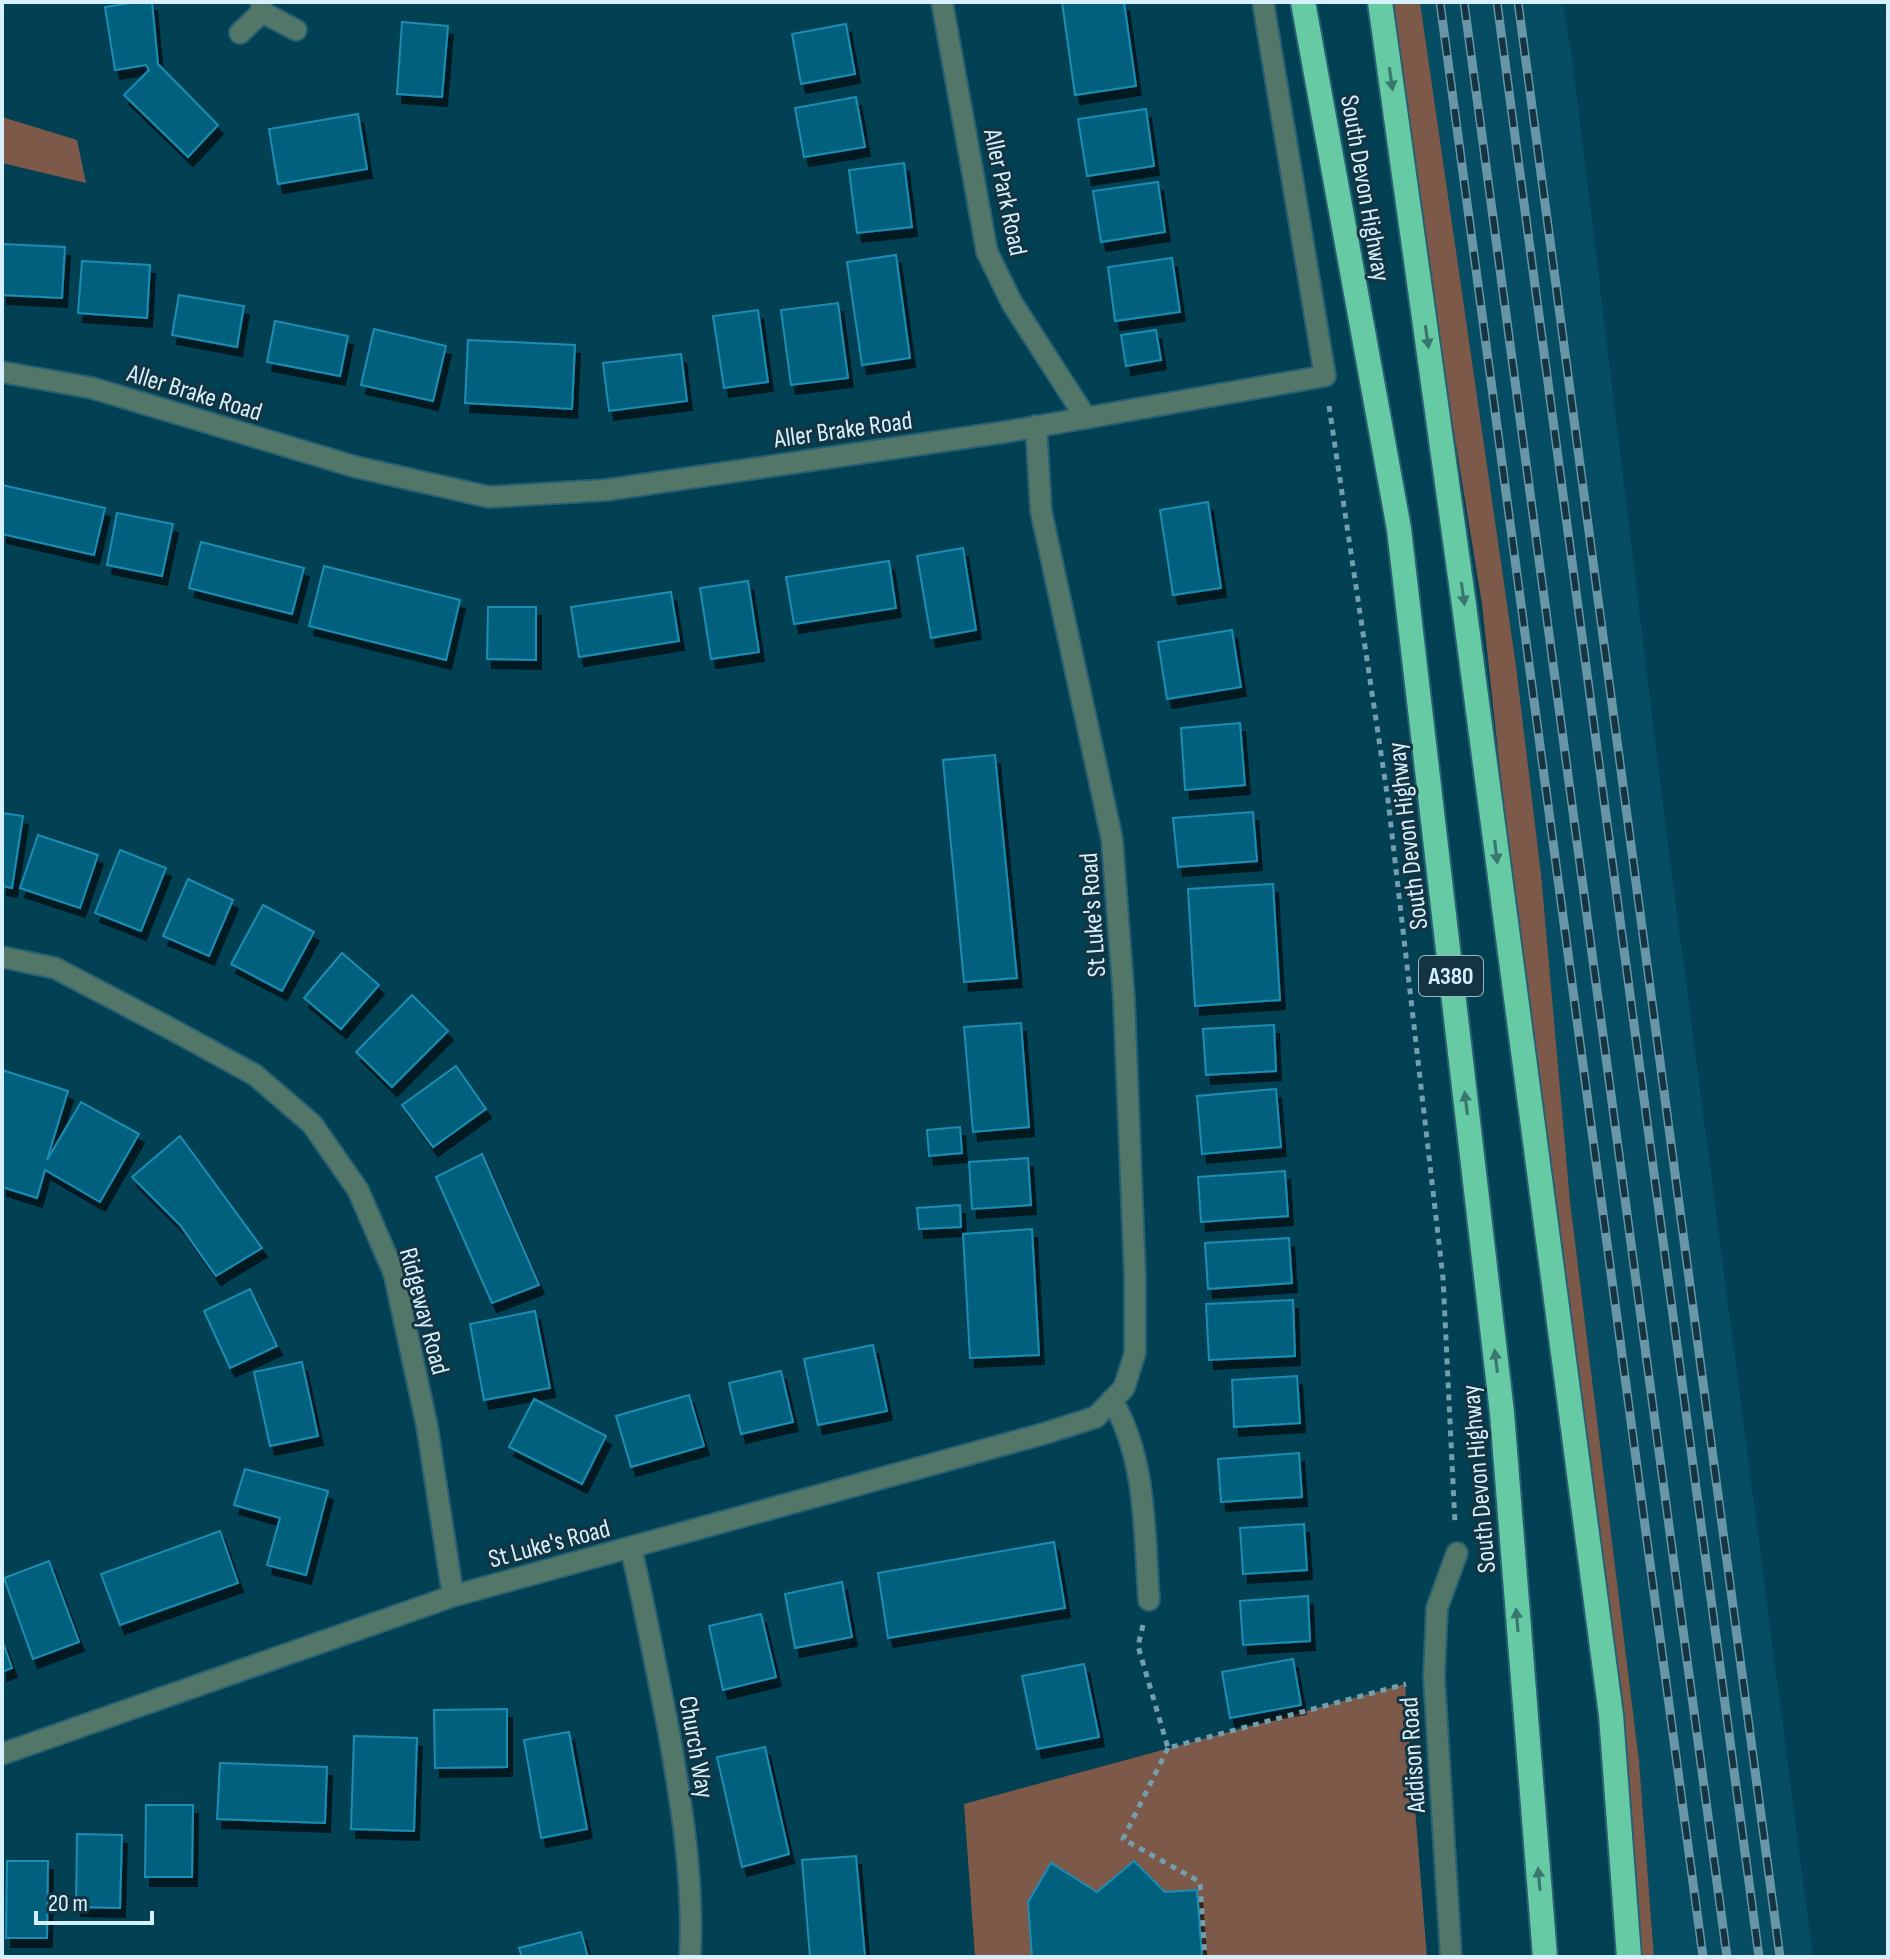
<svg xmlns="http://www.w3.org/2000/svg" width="1890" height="1959" viewBox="0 0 1890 1959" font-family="'Sofia Sans Condensed',sans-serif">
<defs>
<filter id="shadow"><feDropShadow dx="5" dy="9" stdDeviation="0" flood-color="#0009"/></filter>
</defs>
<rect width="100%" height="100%" fill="#024054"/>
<path fill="#064c62" d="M1420 2H1563L1572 57 1664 813 1813 1957H1654L1639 1761 1570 1201 1541 874 1516 666Z"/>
<g fill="#7c5949">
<path d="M1384 2H1420L1516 666 1541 874 1570 1201 1639 1761 1654 1957H1616L1598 1710 1556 1282 1482 604Z"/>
<path d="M2 117 77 140 86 183 2 163Z"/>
<path d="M1405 1684 1427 1957H975L964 1804Z"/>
</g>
<g fill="#03617e" stroke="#1b8db3" stroke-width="2" filter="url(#shadow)">
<path d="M137 2H152L158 64 218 125 188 157 124 95 149 70 146 65 115 70 105 7Z"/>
<path d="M1062 2H1124L1136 86 1075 95Z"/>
<path d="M402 22 448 26 442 97 397 94Z"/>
<path d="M846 24 855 74 801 84 792 34Z"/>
<path d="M856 97 865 147 804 157 795 108Z"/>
<path d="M1146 109 1154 166 1087 176 1078 119Z"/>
<path d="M358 114 367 169 278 184 269 129Z"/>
<path d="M904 163 912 227 857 233 849 170Z"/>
<path d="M1158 182 1165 232 1101 242 1093 191Z"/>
<path d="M2 244 65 247 62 298 2 295Z"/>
<path d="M896 255 910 358 862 365 847 262Z"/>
<path d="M1172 258 1180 312 1115 321 1108 267Z"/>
<path d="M82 261 150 265 147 318 78 313Z"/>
<path d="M179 295 244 306 237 347 172 335Z"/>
<path d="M838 303 848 378 791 385 781 310Z"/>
<path d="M758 310 768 382 724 388 713 316Z"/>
<path d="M275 321 348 336 340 376 267 362Z"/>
<path d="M374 329 446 346 433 401 361 385Z"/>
<path d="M1156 330 1161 360 1126 366 1121 335Z"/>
<path d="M468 340 575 345 572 409 465 403Z"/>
<path d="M681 354 687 401 609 411 603 363Z"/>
<path d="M2 485 105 508 94 555 2 534Z"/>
<path d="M1208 502 1221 588 1173 595 1160 510Z"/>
<path d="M117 513 173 524 162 576 107 565Z"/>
<path d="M201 542 304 568 292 614 189 588Z"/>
<path d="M963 548 976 630 931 638 917 556Z"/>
<path d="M889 561 896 608 794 624 786 577Z"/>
<path d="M324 566 460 600 446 660 309 626Z"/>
<path d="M748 581 759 652 711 659 700 588Z"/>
<path d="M671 592 679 641 579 657 571 607Z"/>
<path d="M488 607H536V660L487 659Z"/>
<path d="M1232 630 1241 687 1167 699 1158 642Z"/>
<path d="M1240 723 1245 785 1185 790 1181 728Z"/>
<path d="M995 755 1017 978 964 982 943 760Z"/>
<path d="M1253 812 1257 861 1178 867 1173 818Z"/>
<path d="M2 813 23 816 12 888 2 886Z"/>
<path d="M38 835 98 855 80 908 20 888Z"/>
<path d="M120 850 166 868 141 931 95 913Z"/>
<path d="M188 879 233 900 209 956 163 936Z"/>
<path d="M1273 884 1280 1000 1195 1006 1188 889Z"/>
<path d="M263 905 314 932 282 991 231 964Z"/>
<path d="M342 953 379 985 341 1029 304 998Z"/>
<path d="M412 995 448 1031 392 1087 356 1052Z"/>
<path d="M1021 1023 1029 1127 973 1132 964 1027Z"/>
<path d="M1274 1025 1276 1071 1206 1075 1203 1029Z"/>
<path d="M456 1066 486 1109 433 1147 402 1105Z"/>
<path d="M2 1070 68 1091 47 1160 81 1102 139 1134 100 1202 45 1170 37 1198 2 1187Z"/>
<path d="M1276 1089 1281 1147 1202 1154 1197 1096Z"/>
<path d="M960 1127 962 1153 929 1156 927 1130Z"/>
<path d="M180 1136 262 1248 216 1276 180 1225 132 1177Z"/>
<path d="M482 1154 539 1285 492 1303 436 1177Z"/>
<path d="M1028 1158 1031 1205 972 1209 969 1162Z"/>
<path d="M1285 1171 1288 1216 1201 1222 1198 1177Z"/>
<path d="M960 1205 961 1227 919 1229 917 1208Z"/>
<path d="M1032 1229 1039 1355 970 1358 963 1234Z"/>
<path d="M1289 1238 1292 1283 1208 1289 1205 1243Z"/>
<path d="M250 1289 277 1346 230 1368 204 1311Z"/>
<path d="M1293 1300 1295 1356 1209 1360 1206 1304Z"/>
<path d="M535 1311 550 1388 484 1400 470 1324Z"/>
<path d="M873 1345 887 1411 818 1425 804 1359Z"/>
<path d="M302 1362 318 1436 270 1446 254 1372Z"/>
<path d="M781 1371 793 1422 741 1434 729 1383Z"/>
<path d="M1297 1376 1300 1423 1234 1427 1232 1380Z"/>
<path d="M689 1395 704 1446 631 1467 616 1416Z"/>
<path d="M534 1399 606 1436 582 1484 509 1447Z"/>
<path d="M1299 1453 1302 1497 1221 1502 1218 1459Z"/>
<path d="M245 1469 328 1491 306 1575 267 1565 280 1518 234 1505Z"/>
<path d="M1304 1524 1307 1570 1243 1574 1240 1528Z"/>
<path d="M220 1531 238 1583 120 1625 101 1574Z"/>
<path d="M1054 1542 1065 1608 888 1638 878 1573Z"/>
<path d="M49 1561 79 1642 33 1659 4 1578Z"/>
<path d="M842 1582 852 1637 795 1648 785 1594Z"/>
<path d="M1308 1596 1310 1641 1243 1645 1240 1601Z"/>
<path d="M761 1614 776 1677 723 1690 709 1626Z"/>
<path d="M2 1640 12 1668 2 1672Z"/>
<path d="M1293 1659 1301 1705 1230 1718 1222 1672Z"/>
<path d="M1084 1664 1099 1737 1037 1749 1022 1676Z"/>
<path d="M507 1709V1767L435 1768 434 1710Z"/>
<path d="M569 1732 587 1829 541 1838 524 1740Z"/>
<path d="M354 1736 417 1738 414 1831 351 1829Z"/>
<path d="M765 1747 789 1854 742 1867 717 1757Z"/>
<path d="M220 1763 327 1767 325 1823 217 1819Z"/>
<path d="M146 1805H193L192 1877H145Z"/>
<path d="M77 1834 122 1835 120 1908 76 1907Z"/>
<path d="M856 1856 865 1957H810L802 1860Z"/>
<path d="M7 1861H48L47 1938H6Z"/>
<path d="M1134 1861 1165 1892 1197 1890 1202 1957H1032L1028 1902 1051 1863 1097 1892Z"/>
<path d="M581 1932 588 1957H522L519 1948Z"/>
</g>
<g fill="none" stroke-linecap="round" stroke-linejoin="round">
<g stroke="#286072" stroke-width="24">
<g id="street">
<path d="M942 2 987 252 1012 303 1086 418"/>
<path d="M262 12 296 30"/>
<path d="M240 33 262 12 261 2"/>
<path d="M2 372 92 388 356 467 489 497 606 490 1005 432 1325 376 1263 2"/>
<path d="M2 957 55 968 173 1030 255 1075 312 1124 358 1190 394 1273 427 1426 453 1596"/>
<path d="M1112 1400C1147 1460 1144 1532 1149 1600"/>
<path d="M631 1548C645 1609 657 1671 669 1733 682 1807 694 1882 690 1957"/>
<path d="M2 1754 453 1596 1046 1433 1096 1417 1124 1388 1135 1353V1278L1124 999 1112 839 1041 511 1036 426"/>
<path d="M1451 1957 1434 1677 1437 1608 1457 1553"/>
</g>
</g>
<g stroke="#286072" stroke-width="28">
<g id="highway">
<path d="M1303 2 1399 529 1502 1413 1545 1957"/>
<path d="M1380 2 1464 605 1611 1715 1629 1957"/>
</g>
</g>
<g stroke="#739eae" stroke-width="5" stroke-dasharray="6 6" stroke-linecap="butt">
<path d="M1329 406 1388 800 1443 1278 1455 1524"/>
<path d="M1143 1625 1138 1646 1168 1748 1406 1684"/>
<path d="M1168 1748 1123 1839 1200 1882 1205 1957"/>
</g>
<use href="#street" stroke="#527768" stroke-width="20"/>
<use href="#highway" stroke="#66cba5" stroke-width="24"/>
<g stroke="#6996a6" stroke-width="9">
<g id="rail">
<path d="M1440 2 1703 1957"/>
<path d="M1464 2 1727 1957"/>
<path d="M1497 2 1759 1957"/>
<path d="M1518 2 1780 1957"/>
</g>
</g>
<use href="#rail" stroke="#143441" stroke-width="6" stroke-dasharray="18" stroke-linecap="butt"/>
</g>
<defs><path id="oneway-solid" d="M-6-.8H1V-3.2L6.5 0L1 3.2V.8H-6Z" transform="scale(2)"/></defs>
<g fill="#39786e">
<use href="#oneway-solid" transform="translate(1391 79) rotate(82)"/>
<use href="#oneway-solid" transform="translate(1427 337) rotate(82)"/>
<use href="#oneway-solid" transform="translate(1463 594) rotate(82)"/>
<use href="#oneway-solid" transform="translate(1496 852) rotate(83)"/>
<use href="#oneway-solid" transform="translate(1466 1103) rotate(-97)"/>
<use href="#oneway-solid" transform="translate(1496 1361) rotate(-97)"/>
<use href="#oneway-solid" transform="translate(1517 1620) rotate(-95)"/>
<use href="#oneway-solid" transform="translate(1539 1879) rotate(-95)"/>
</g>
<g text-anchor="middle" stroke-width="6" stroke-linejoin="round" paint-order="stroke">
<rect fill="#143441" stroke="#9cb8c5" stroke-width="2" x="1419" y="956" width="64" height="40" rx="6"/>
<g font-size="24" font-weight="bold" fill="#d6f1fd">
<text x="1451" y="984">A380</text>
</g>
<g font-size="26" fill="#d6f1fd" stroke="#143441">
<text transform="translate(1366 188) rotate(80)" y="9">South Devon Highway</text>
<text transform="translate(1006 192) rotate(78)" y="9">Aller Park Road</text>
<text transform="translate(195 392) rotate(17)" y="9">Aller Brake Road</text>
<text transform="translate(843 429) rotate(-8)" y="9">Aller Brake Road</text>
<text transform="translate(1407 836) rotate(-97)" y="9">South Devon Highway</text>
<text transform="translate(1092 915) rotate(-94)" y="9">St Luke's Road</text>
<text transform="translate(425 1311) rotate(75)" y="9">Ridgeway Road</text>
<text transform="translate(1478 1479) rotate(-95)" y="9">South Devon Highway</text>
<text transform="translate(549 1543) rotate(-15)" y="9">St Luke's Road</text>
<text transform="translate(697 1747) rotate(80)" y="9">Church Way</text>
<text transform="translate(1412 1755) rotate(-94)" y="9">Addison Road</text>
</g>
</g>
<rect width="1890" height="1959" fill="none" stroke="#d6f1fd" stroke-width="8"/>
<path d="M36 1911v12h116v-12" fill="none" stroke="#d6f1fd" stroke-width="4"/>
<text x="48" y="1911" font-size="24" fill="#d6f1fd" stroke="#143441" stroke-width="6" paint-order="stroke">20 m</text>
</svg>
